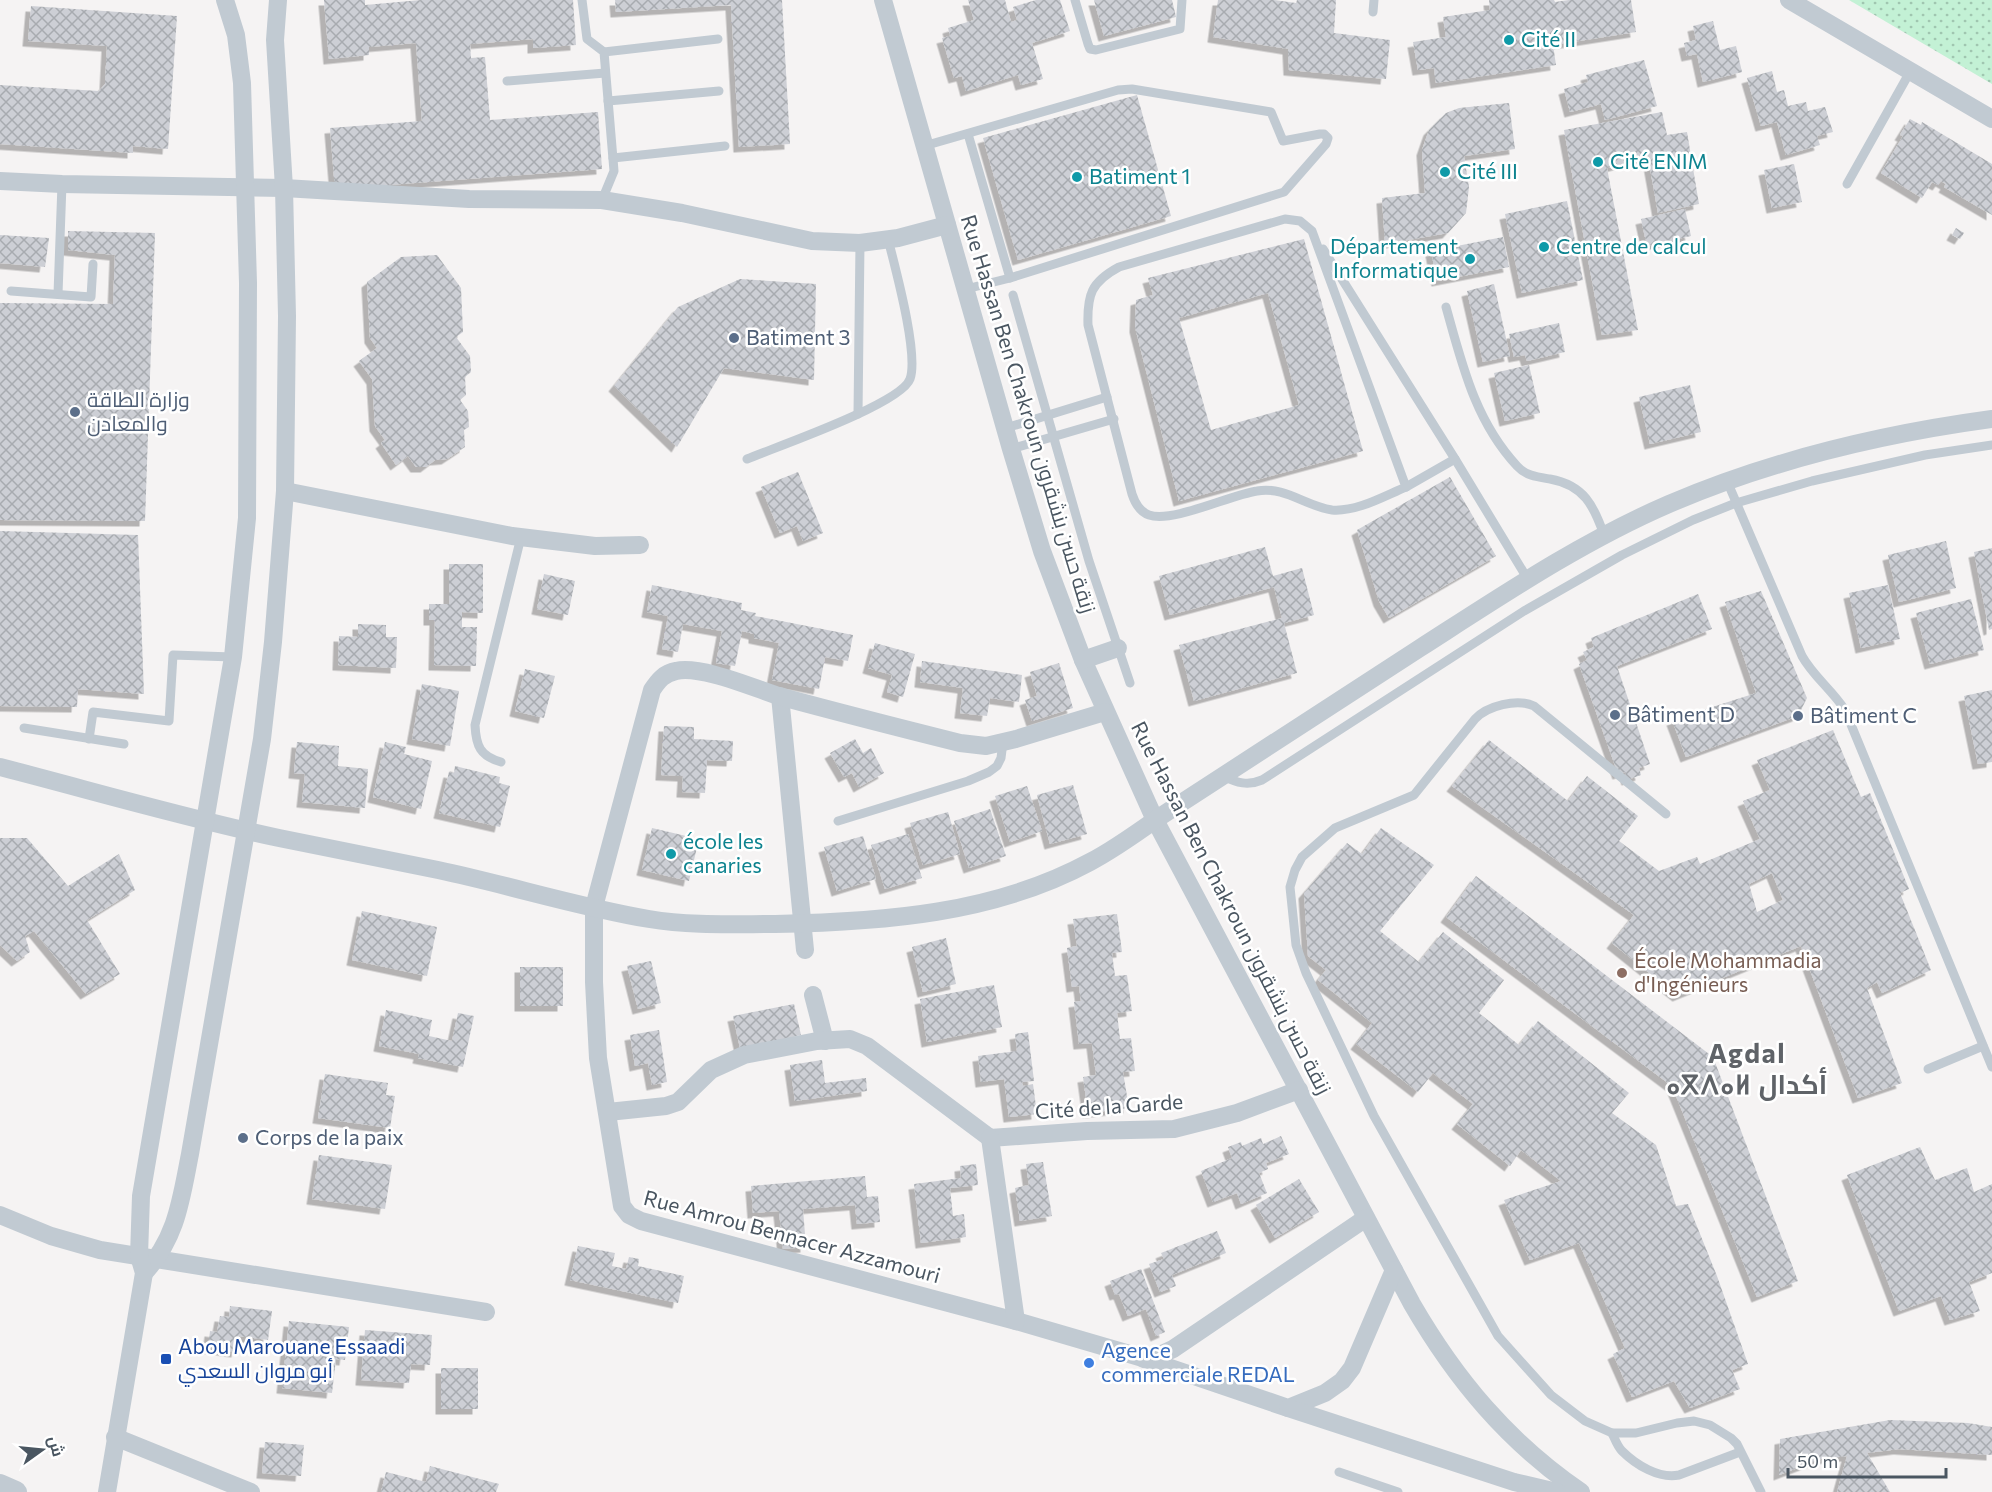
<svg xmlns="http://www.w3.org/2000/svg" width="1992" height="1492" viewBox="0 0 1992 1492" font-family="Commissioner,Cairo,'Noto Sans Tifinagh',sans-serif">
<defs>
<pattern id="garden-dots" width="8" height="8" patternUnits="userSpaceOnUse" patternTransform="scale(1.5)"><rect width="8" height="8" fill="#c3f1d5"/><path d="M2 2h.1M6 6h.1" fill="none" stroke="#a0c6b0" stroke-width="1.8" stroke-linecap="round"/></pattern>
<pattern id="building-cross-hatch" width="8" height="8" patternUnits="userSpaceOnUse" patternTransform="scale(1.5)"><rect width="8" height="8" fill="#cdcfd5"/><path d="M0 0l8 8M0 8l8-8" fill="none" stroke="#a8abb0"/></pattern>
<filter id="shadow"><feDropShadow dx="-5.5" dy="5.5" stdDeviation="0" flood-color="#0004"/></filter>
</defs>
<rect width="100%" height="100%" fill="#f5f3f3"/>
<path fill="url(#garden-dots)" d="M1849 0H1992V84Z"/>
<g fill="url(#building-cross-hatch)" fill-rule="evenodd" filter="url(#shadow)">
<path d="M324 0H365V5L421 0H573L576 45 533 48V39L470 44 471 58 485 57 490 120 598 112 602 169 335 189 330 128 422 121 416 43 369 47V55L329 59Z"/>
<path d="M615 0H782L790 144 739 147 731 5 616 12Z"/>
<path d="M968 0H1005L1011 22 1017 20 1013 7 1036 0H1060L1070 31 1032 43 1043 79 1021 85 1018 75 966 91 962 76 954 78 942 38 950 36 948 28 974 20Z"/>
<path d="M1094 0H1172L1176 17 1104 36Z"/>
<path d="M1218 0H1274L1296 3 1297 0H1336L1334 33 1390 40 1386 79 1289 70 1288 49 1213 37Z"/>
<path d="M1489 0H1554L1555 2 1569 0H1631L1636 32 1553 45 1556 65 1436 83 1434 68 1418 70 1413 42 1446 37 1443 17 1490 10Z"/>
<path d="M31 6 177 16 168 149 133 146V153L0 144V85L99 91 105 84 107 46 28 41Z"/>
<path d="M1713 21 1720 50 1736 46 1742 72 1703 82 1697 54 1687 56 1684 43 1696 40 1693 26Z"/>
<path d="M1644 60 1657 106 1605 120 1601 104 1570 112 1564 89 1588 82 1586 75Z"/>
<path d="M1772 71 1777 92 1784 90 1788 106 1806 102 1808 111 1825 107 1833 132 1817 136 1820 145 1786 155 1777 122 1761 126 1747 78Z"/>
<path d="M1137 95 1171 216 1018 260 983 138Z"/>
<path d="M1509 103 1515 149 1464 156 1469 187 1466 213 1448 233 1385 244 1382 198 1425 193 1422 150 1429 130 1446 113 1459 108Z"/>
<path d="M1662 112 1667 135 1687 132 1699 204 1658 213 1648 157 1607 168 1638 330 1602 335 1564 130Z"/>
<path d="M1910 119 1921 125 1922 122 1992 164V215L1944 187 1946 184 1941 181 1938 185 1932 182 1922 198 1881 173 1903 136 1900 135Z"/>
<path d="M1794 164 1802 202 1772 208 1764 170Z"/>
<path d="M1567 201 1583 280 1522 293 1505 214Z"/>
<path d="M1685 209 1691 236 1647 246 1641 219Z"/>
<path d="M1956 228 1964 233 1960 239 1952 235Z"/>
<path d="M68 231 155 233 145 521 0 520V303L113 304 115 255 68 250Z"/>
<path d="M0 235 49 238 45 267 0 263Z"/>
<path d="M1503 237 1509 267 1437 281 1431 251Z"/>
<path d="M1304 239 1363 451 1179 501 1135 327 1136 300 1153 295 1148 278ZM1268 293 1299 405 1211 430 1179 318Z"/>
<path d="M437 255 461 288 463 332 456 337 470 356 471 372 465 377 466 395 460 400 468 411 469 427 464 430 465 447 447 459 435 460 426 467H416L408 456 396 465 381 443 385 440 375 426 372 379 359 361 377 348 370 338 367 282 401 257Z"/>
<path d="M740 279 816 284 814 380 724 368 677 447 614 386 678 307Z"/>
<path d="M1494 284 1510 356 1483 362 1467 291Z"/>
<path d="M1559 323 1565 352 1527 361 1525 355 1514 357 1509 334Z"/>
<path d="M1529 365 1540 413 1505 421 1494 373Z"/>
<path d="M1690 385 1701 432 1650 444 1639 397Z"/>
<path d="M798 472 823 533 803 541 797 526 780 533 761 487Z"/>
<path d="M1450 477 1496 556 1389 618 1379 601 1357 530Z"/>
<path d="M0 531 138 535 144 694 78 689 77 707 0 706Z"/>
<path d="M1946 541 1956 588 1899 602 1888 555Z"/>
<path d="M1265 547 1273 576 1302 568 1314 615 1284 623 1297 673 1194 701 1179 645 1282 618 1274 587 1170 615 1159 576Z"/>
<path d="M1992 548V629L1989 630 1974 552Z"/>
<path d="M449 564H483V613L462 612V627H477L476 666 434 665 435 620H429V604H449Z"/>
<path d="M544 574 575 581 568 615 537 609Z"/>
<path d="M652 585 742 603 741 610 756 613 755 616 853 635 848 661 825 657 819 689 772 680 779 643 754 638V634L742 631 735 666 716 663 722 631 683 624 678 652 662 649 668 616 647 612Z"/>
<path d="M1888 585 1900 639 1861 648 1849 593Z"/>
<path d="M1761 591 1807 698 1798 716 1686 757 1672 720 1756 693 1725 602Z"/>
<path d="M1698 594 1712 629 1617 666 1650 764 1639 768 1641 775 1627 780 1625 772 1618 774 1579 664 1587 660 1583 652 1594 647 1591 638Z"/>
<path d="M1971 599 1984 650 1930 664 1916 613Z"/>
<path d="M358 624 386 625V637H397L396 668 338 665 339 636 358 637Z"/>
<path d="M875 643 915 654 903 697 887 692 892 675 868 668Z"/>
<path d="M922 661 1022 675 1019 702 990 698 987 716 960 713 963 688 920 682Z"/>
<path d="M1059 663 1073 708 1032 721 1025 700 1037 696 1030 672Z"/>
<path d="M525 669 555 676 544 718 515 711Z"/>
<path d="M422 684 459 691 450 746 412 739Z"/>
<path d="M1992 690V762L1978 764 1964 696Z"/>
<path d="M664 726 694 727V739L733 741 732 761 707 760 705 793 682 792 683 776 661 775Z"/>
<path d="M1833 730 1861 797 1870 793 1909 889 1900 893 1931 970 1882 993 1877 982 1867 988 1902 1083 1858 1098 1801 946 1678 996 1612 943 1634 915 1452 786 1489 740 1568 801 1587 776 1638 816 1619 841 1659 871 1697 857 1700 864 1760 839 1743 801 1770 790 1757 760ZM1772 873 1783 900 1757 912 1749 884ZM1706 881 1733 940 1717 906Z"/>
<path d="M855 739 863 753 871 748 884 773 859 787 852 773 844 777 830 753Z"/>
<path d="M297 742 339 746 338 766 368 769 365 808 302 802 305 774 294 773Z"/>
<path d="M385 742 406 747 404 754 432 761 421 809 373 797Z"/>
<path d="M455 766 500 777 499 783 510 786 500 827 439 813 449 772 454 773Z"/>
<path d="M1073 785 1087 834 1050 844 1037 795Z"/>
<path d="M1027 786 1042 831 1010 842 995 796Z"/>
<path d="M990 809 1006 856 969 868 954 821Z"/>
<path d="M948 812 960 854 923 865 910 823Z"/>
<path d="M652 828 699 839 689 881 642 870Z"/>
<path d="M1381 828 1434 865 1380 931 1419 962 1443 932 1504 980 1479 1013 1519 1045 1538 1021 1629 1093 1612 1113 1656 1145 1676 1206 1688 1204 1717 1276 1748 1364 1732 1370 1740 1389 1690 1408 1674 1381 1632 1397 1613 1354 1625 1348 1579 1243 1530 1260 1504 1200 1561 1181 1521 1150 1510 1166 1457 1124 1473 1104 1433 1073 1418 1092 1356 1044 1372 1023 1318 980 1326 970 1308 956 1304 893 1347 843 1362 854Z"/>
<path d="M908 834 922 878 885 889 871 845Z"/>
<path d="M863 836 876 879 837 891 824 847Z"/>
<path d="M0 838H27L68 886 119 854 135 890 87 920 120 974 86 994 34 931 25 936 30 952 17 961 0 945Z"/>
<path d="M1476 876 1713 1057 1798 1281 1757 1297 1672 1086 1446 917Z"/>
<path d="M362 911 437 927 427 976 352 960Z"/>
<path d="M1117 914 1122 952 1112 953 1115 976 1127 975 1132 1011 1117 1013 1120 1039 1131 1038 1135 1071 1123 1072 1129 1108 1088 1113 1083 1077 1096 1075 1092 1043 1079 1044 1074 1002 1081 1001 1079 986 1072 987 1067 948 1077 946 1073 919Z"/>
<path d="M946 938 956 984 923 992 912 947Z"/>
<path d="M651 961 661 1003 638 1009 627 966Z"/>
<rect x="520" y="967" width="43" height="39"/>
<path d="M994 985 1002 1027 927 1042 920 999Z"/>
<path d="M794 1004 801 1035 740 1048 733 1016Z"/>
<path d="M386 1010 432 1020 429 1036 452 1041 458 1013 474 1016 463 1067 418 1058 419 1054 379 1046Z"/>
<path d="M659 1030 667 1082 652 1085 648 1063 635 1066 630 1035Z"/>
<path d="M1028 1032 1034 1081 1022 1082 1023 1086 1033 1084 1037 1114 1009 1117 1004 1079 981 1082 978 1056 1017 1051 1015 1034Z"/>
<path d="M822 1060 825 1083 866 1078 867 1091 795 1101 790 1065Z"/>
<path d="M325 1074 388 1083 386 1095 395 1096 390 1128 318 1118Z"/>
<path d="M1281 1136 1289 1154 1266 1163 1268 1169 1259 1173 1267 1193 1241 1204 1237 1193 1213 1202 1201 1171 1232 1158 1228 1147 1241 1142 1242 1146 1261 1138 1263 1144Z"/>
<path d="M1920 1147 1935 1180 1967 1168 1974 1192 1992 1184V1273L1969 1282 1980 1311 1950 1320 1941 1296 1899 1311 1847 1175Z"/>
<path d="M319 1155 392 1165 385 1209 312 1199Z"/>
<path d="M1043 1162 1052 1216 1020 1221 1015 1188 1029 1185 1026 1164Z"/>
<path d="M976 1164 978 1185 950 1188 953 1216 964 1214 966 1237 921 1243 914 1184 961 1178 960 1166Z"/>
<path d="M865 1176 867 1197 878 1196 880 1222 857 1224 855 1205 803 1209 806 1247 783 1249 779 1211 753 1213 751 1186Z"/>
<path d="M1299 1179 1319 1212 1275 1238 1256 1205Z"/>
<path d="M1217 1231 1226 1253 1172 1275 1176 1286 1160 1292 1149 1264 1164 1259 1161 1253Z"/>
<path d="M578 1246 615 1253 612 1266 626 1269 629 1257 639 1259 638 1266 684 1276 678 1303 570 1280Z"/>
<path d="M1141 1269 1165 1332 1156 1336 1146 1309 1128 1316 1119 1294 1115 1295 1110 1281Z"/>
<path d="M230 1306 272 1311 268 1340 239 1336 237 1352 208 1348 210 1331 217 1332 220 1316 229 1317Z"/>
<path d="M289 1321 349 1327 345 1360 336 1359 332 1393 282 1388Z"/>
<path d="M365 1330 432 1335 430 1365 411 1364 409 1383 361 1380Z"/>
<rect x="441" y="1368" width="37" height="41"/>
<path d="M1890 1420 1968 1423 1992 1427V1455L1899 1449 1867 1453 1890 1492H1837L1847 1456 1821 1459 1779 1475 1780 1439Z"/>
<path d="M265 1442 304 1445 301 1476 262 1473Z"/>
<path d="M430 1466 499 1484 496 1492H381L386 1472 426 1482Z"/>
</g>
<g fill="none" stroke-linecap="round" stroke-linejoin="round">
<g stroke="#c1cad2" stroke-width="9">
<path d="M582 0 587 39 604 52 614 171 602 200"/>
<path d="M1075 0 1088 44 1090 49 1096 50 1180 29 1182 0"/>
<path d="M1373 12 1374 0"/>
<path d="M604 52 718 39"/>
<path d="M507 81 605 73"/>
<path d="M608 101 719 91"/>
<path d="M968 134 1010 278"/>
<path d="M924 146 1118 90 1132 89 1271 112 1283 141 1320 134H1324L1328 138 1326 144 1284 192 1010 278 966 289"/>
<path d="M613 158 725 146"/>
<path d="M1847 184 1911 70"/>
<path d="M1285 219 1300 221 1312 231 1406 487C1384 496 1357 512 1332 510 1305 506 1285 486 1257 491 1230 495 1173 523 1149 515 1140 512 1135 503 1132 494L1088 325C1087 295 1091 282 1119 267Z"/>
<path d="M1323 249 1455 459 1527 578"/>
<path d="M11 291 91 297 93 264"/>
<path d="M58 294 62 184"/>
<path d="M1013 295 1089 561 1130 683"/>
<path d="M1446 307C1462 364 1475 421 1517 466 1526 476 1537 477 1550 479 1584 485 1594 506 1604 535"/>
<path d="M858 414 860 243"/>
<path d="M1006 428 1107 397"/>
<path d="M1011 449 1114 419"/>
<path d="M747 459C776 447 901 404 910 379 919 354 895 267 888 239"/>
<path d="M1727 481 1802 656C1813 676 1832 690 1845 710L1992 1067"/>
<path d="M1406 487 1455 459"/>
<path d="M24 728 124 744"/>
<path d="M89 739 93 712 169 721 173 655 233 657"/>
<path d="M501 762C480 756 476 746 475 725L521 537"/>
<path d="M1223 776C1237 783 1248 786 1262 780L1524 611 1622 555 1693 520 1736 503 1812 481 1925 455 1992 445"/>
<path d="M1666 814 1534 706C1517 698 1487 706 1475 719L1414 795 1335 828 1302 857 1295 870 1290 887 1296 945 1306 973 1374 1116 1498 1336 1551 1395 1585 1421 1612 1433H1636L1677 1423 1694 1421 1710 1425 1731 1438 1737 1444 1761 1492"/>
<path d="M838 821 968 781 989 772 997 766 1001 758 1003 742"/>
<path d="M1928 1069 1983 1046"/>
<path d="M1612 1433C1615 1439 1617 1446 1622 1451 1636 1465 1659 1479 1679 1475L1740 1452"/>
<path d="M1339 1472 1398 1492"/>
</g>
<g stroke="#c1cad2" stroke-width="18">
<path d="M883 0 1011 449 1042 551 1083 660 1155 820 1412 1304C1456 1380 1508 1442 1581 1492"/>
<path d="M1789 0 1992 119"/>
<path d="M0 181 62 184 284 188 469 199 602 200 682 213 812 241 860 243 898 238 947 225"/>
<path d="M285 491 512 536 595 546 640 545"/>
<path d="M1083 660 1118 648"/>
<path d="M780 696 805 950"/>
<path d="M1105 712 1016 739 986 746 960 743C900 728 841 713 782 697 756 689 701 665 676 671 664 673 658 681 652 690L594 907V982L598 1058 622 1206 629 1215 641 1221 1016 1321 1143 1358 1160 1355 1173 1349 1366 1218"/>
<path d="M0 767C93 791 185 818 279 838 332 849 385 859 438 870 509 885 578 907 649 919 690 926 733 924 775 924 882 922 994 914 1090 862 1113 850 1134 835 1155 820 1244 763 1332 705 1420 648 1501 596 1581 542 1669 504 1772 460 1881 434 1992 419"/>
<path d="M813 995 825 1041"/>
<path d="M608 1112 666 1106 678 1102 711 1070 744 1055 817 1041 850 1039 867 1046 990 1138 1087 1131 1174 1129 1237 1113 1299 1090"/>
<path d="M990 1138 1016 1321"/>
<path d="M0 1215 51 1236 100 1250 486 1312"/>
<path d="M144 1273C177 1238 181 1199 190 1154L262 739 273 642 285 491 287 316 284 188 275 40 278 0"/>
<path d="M1144 1359 1288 1408 1325 1393 1342 1381 1352 1368 1394 1270"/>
<path d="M1288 1408 1514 1482 1557 1492"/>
<path d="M115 1437 251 1492"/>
<path d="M107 1492 144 1273 139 1256 141 1196 233 657 247 518 248 283 242 83 236 35 225 0"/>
</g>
<path stroke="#c1cad2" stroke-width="22" d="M0 1485 16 1492"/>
</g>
<g fill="#0f9aa8" stroke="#fff" stroke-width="2">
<circle cx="1509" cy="40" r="6"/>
<circle cx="1598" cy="162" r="6"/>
<circle cx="1445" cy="172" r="6"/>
<circle cx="1077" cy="177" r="6"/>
<circle cx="1544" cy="247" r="6"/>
<circle cx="1470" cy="259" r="6"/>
<circle cx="671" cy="854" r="6"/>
</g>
<g fill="#5c6f8a" stroke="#fff" stroke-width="2">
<circle cx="734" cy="338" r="6"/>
<circle cx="75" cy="412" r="6"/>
<circle cx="1615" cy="715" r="6"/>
<circle cx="1798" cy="716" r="6"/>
<circle cx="243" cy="1138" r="6"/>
</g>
<circle fill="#8d6e63" stroke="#fff" stroke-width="2" cx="1622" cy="973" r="6"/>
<rect fill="#1a4fb4" stroke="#fff" stroke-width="2" x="160" y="1353" width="12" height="12" rx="3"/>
<circle fill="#3f7fe0" stroke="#fff" stroke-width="2" cx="1089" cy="1363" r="6"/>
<g text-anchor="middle" stroke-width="5" stroke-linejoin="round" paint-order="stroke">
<g font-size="21" fill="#0d838f" stroke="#fff" text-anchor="start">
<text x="1521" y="47">Cité II</text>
<text x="1610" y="169">Cité ENIM</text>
<text x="1457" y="179">Cité III</text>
<text x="1089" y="184">Batiment 1</text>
<text x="1458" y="254" text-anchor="end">Département<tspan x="1458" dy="24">Informatique</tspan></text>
<text x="1556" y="254">Centre de calcul</text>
<text x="683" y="849">école les<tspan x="683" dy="24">canaries</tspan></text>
</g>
<g font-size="21" fill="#4e5e75" stroke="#fff" text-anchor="start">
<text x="746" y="345">Batiment 3</text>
<text x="87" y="407">وزارة الطاقة<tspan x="87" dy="24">والمعادن</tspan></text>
<text x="1627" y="722">Bâtiment D</text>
<text x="1810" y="723">Bâtiment C</text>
<text x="255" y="1145">Corps de la paix</text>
</g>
<g font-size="21" fill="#4a5661" stroke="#fff">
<text transform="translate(1028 414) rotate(73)" y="7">Rue Hassan Ben Chakroun زنقة حسن بنشقرون</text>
<text transform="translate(1231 908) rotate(63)" y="7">Rue Hassan Ben Chakroun زنقة حسن بنشقرون</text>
<text transform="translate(1109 1107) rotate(-4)" y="7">Cité de la Garde</text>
<text transform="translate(792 1237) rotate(15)" y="7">Rue Amrou Bennacer Azzamouri</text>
</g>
<g font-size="21" fill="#785e54" stroke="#fff" text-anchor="start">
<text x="1634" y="968">École Mohammadia<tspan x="1634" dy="24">d'Ingénieurs</tspan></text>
</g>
<g font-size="21" fill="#164399" stroke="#fff" text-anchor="start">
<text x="178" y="1354">Abou Marouane Essaadi<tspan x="178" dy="24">أبو مروان السعدي</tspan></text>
</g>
<g font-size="21" fill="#366cbe" stroke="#fff" text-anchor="start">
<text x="1101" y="1358">Agence<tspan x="1101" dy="24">commerciale REDAL</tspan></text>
</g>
<g font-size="27" font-weight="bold" letter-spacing="1.5" fill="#5f6368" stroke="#fff">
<text x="1747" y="1063">Agdal<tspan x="1747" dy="31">ⴰⴳⴷⴰⵍ أكدال</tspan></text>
</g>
</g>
<g transform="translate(42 1450) rotate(75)" stroke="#ffffff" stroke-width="4.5" paint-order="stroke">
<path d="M0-4.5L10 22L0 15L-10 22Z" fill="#4a5661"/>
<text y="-9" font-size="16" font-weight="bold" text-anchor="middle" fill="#4a5661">ش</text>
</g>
<path d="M1788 1468v9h158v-9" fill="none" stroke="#4a5661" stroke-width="3"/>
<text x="1797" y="1468" font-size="18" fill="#4a5661" stroke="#ffffff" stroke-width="4.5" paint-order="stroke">50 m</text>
</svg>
